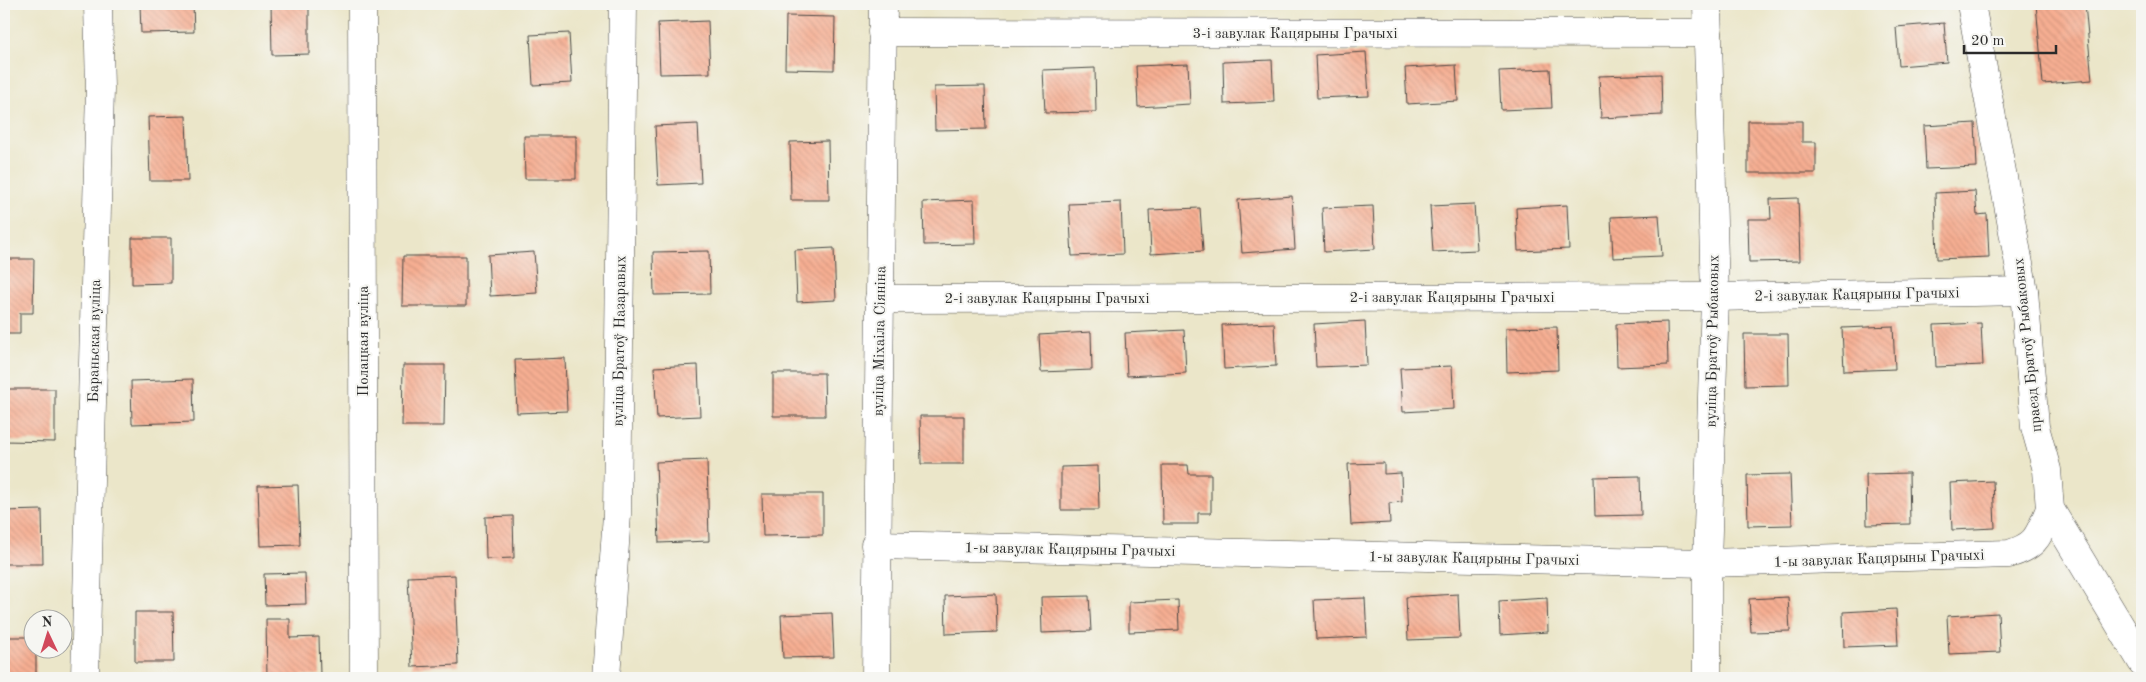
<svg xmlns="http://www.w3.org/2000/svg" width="2146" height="682" viewBox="0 0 2146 682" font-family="'Old Standard TT',serif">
<defs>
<pattern id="building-back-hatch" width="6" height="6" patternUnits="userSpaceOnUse" patternTransform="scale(1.25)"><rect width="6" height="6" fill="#f6ae92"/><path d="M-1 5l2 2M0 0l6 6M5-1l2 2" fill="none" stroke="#d3967e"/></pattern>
</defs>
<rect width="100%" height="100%" fill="#f6f6f2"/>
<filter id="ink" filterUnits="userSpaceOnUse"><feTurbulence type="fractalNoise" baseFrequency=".02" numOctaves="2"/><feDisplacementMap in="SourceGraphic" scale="10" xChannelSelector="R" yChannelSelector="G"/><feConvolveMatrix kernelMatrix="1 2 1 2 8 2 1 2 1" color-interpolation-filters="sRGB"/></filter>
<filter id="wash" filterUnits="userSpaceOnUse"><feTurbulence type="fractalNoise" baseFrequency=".0096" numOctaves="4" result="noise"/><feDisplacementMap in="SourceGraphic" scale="20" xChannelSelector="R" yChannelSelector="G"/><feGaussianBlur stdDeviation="1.12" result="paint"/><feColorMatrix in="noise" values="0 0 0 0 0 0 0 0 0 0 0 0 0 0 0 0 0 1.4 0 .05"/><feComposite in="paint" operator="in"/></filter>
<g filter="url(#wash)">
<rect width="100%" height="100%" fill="#ebe6c9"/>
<g id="blocks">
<g fill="url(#building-back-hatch)">
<path d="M140 4H193L194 32 141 33Z"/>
<path d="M271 4H309V54L272 55Z"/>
<path d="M2036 4H2085L2092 80 2043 84Z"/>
<path d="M786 16 835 17 834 70 785 69Z"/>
<path d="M708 21 710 73 660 74 658 23Z"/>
<path d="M1944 23 1947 62 1899 66 1896 27Z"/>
<path d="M569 33 572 83 533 85 530 35Z"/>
<path d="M1366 52 1369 96 1317 98 1315 55Z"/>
<path d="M1272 60 1274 102 1224 104 1223 62Z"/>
<path d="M1188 64 1190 104 1138 107 1136 66Z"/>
<path d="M1456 65 1458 101 1407 104 1405 68Z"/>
<path d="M1095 68 1096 112 1045 113 1043 70Z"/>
<path d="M1550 69 1552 108 1501 110 1499 71Z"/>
<path d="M1661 74 1662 115 1601 118 1599 76Z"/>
<path d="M985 86 986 129 935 130 934 87Z"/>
<path d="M186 116 188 181H150L148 117Z"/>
<path d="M1748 121H1802V142H1816V173H1748Z"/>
<path d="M1975 123 1977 167 1926 169 1924 126Z"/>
<path d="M698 124 701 183 658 185 655 126Z"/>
<path d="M524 136H576V179H525Z"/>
<path d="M828 141 829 200H791L790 142Z"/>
<path d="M1975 191 1977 215 1987 214 1989 257 1937 259 1935 193Z"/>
<path d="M1292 196 1295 249 1242 253 1238 200Z"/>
<path d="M1798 198 1800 261 1749 262 1748 219H1771L1770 199Z"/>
<path d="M974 200 975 244 924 245 923 202Z"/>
<path d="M1121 202 1123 254 1072 256 1069 204Z"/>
<path d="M1474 204 1477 250 1433 252 1430 206Z"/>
<path d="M1567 205 1569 249 1518 251 1516 208Z"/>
<path d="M1373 206 1375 249 1324 252 1322 208Z"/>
<path d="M1200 208 1203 251 1151 254 1149 210Z"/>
<path d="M1659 215 1662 256 1613 258 1611 217Z"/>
<path d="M132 238H171V283L132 284Z"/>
<path d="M834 248 836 300 797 302 795 250Z"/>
<path d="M709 251 710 294 654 295 653 252Z"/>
<path d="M534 252 537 293 490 296 488 255Z"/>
<path d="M403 256H466V306H402Z"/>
<path d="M4 259H34L33 313H20V334H4Z"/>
<path d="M1365 321 1367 365 1316 367 1314 324Z"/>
<path d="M1667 322 1668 365 1617 367 1616 324Z"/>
<path d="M1274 323 1276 366 1224 369 1222 325Z"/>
<path d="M1981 323 1983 365 1936 367 1934 325Z"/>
<path d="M1893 326 1895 369 1844 371 1842 328Z"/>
<path d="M1557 327 1558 370 1507 372 1506 328Z"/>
<path d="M1184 330 1186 373 1127 376 1125 333Z"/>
<path d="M1091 332 1092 370 1041 372 1039 335Z"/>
<path d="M1744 334H1788L1789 385 1745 386Z"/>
<path d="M565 358 567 411 517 413 515 360Z"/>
<path d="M403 365H445L444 426H402Z"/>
<path d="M698 365 700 416 657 418 654 367Z"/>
<path d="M1452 366 1454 409 1403 412 1400 368Z"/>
<path d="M773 373H824L825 416H773Z"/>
<path d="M193 379 194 422 132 424 131 381Z"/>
<path d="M4 389H55V442L4 441Z"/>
<path d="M920 416H964V464H921Z"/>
<path d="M707 460 709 541 659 543 656 462Z"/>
<path d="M1384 463V474L1401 473 1402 502 1389 503 1390 523 1351 525 1348 464Z"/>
<path d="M1162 465H1188L1189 474H1211V513H1198V524H1163Z"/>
<path d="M1098 466 1099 510H1061V467Z"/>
<path d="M1909 473 1910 524 1867 525 1866 474Z"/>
<path d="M1790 474 1792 525 1748 526 1747 475Z"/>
<path d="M1640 476 1641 515 1595 516 1594 477Z"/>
<path d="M1993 481 1995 528 1952 530 1950 483Z"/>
<path d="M298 485 300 545 260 546 258 486Z"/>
<path d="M762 494H823V535L763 536Z"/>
<path d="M42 510 43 564H4V511Z"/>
<path d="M513 516 514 558 486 559 485 517Z"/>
<path d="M305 573 306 604 265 605 264 574Z"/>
<path d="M455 575 458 665 412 667 408 577Z"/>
<path d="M996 594 997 632 946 634 945 596Z"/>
<path d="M1458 594 1460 638 1408 640 1406 597Z"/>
<path d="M1089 596 1091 631 1042 633 1041 597Z"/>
<path d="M1788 597 1790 631 1751 632 1749 599Z"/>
<path d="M1365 598 1367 637 1316 639 1314 600Z"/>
<path d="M1547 598 1548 632 1500 635 1499 601Z"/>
<path d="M1178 600 1179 630 1129 632V602Z"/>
<path d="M1896 609 1898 645 1844 647 1843 612Z"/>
<path d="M135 612H173L174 662H135Z"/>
<path d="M832 613 834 657 783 658 781 615Z"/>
<path d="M1998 613 2000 652 1949 654 1947 616Z"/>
<path d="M266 619H290V638L319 637 320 675 267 677Z"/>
<path d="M4 637H32V650H36V678H4Z"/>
</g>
</g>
</g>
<g filter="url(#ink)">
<use href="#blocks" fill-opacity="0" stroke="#484743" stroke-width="1"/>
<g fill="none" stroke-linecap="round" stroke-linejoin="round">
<g stroke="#484743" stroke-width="29">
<g id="minor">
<path d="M362 4 364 678"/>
<path d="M1971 4 2024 291 2035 427 2047 470 2050 509 2142 662"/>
<path d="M882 32 1708 33"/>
<path d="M879 299 1715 297 2024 291"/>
<path d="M875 545 1707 563 2009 554C2038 545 2038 536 2050 509"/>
<path d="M85 678 100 89 98 4"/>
<path d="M606 678 617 514 623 4"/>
<path d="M876 678 883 4"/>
<path d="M1707 678V563L1715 297 1707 4"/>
</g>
</g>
<use href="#minor" stroke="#fff" stroke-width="28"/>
</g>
</g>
<g text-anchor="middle" stroke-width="4" stroke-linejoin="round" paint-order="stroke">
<g font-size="15" fill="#2b2b2b" stroke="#f6f6f2">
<text x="1295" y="38">3-і завулак Кацярыны Грачыхі</text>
<text transform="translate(1857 294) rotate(-1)" y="5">2-і завулак Кацярыны Грачыхі</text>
<text x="1452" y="302">2-і завулак Кацярыны Грачыхі</text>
<text x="1047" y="303">2-і завулак Кацярыны Грачыхі</text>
<text transform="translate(94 341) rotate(-89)" y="5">Бараньская вуліца</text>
<text transform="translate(363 341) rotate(-90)" y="5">Полацкая вуліца</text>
<text transform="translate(619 341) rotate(-89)" y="5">вуліца Братоў Назаравых</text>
<text transform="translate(879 341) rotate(-89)" y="5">вуліца Міхаіла Сіяніна</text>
<text transform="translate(1712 341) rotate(-89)" y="5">вуліца Братоў Рыбаковых</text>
<text transform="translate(2027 345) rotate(-96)" y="5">праезд Братоў Рыбаковых</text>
<text transform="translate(1070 549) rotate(1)" y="5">1-ы завулак Кацярыны Грачыхі</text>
<text transform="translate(1474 558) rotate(1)" y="5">1-ы завулак Кацярыны Грачыхі</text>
<text transform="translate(1879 558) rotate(-2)" y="5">1-ы завулак Кацярыны Грачыхі</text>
</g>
</g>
<rect width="2146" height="682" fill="none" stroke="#f6f6f2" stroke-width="20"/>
<g transform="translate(48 634) rotate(356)"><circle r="24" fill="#f6f6f2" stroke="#a5a5a2"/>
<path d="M0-4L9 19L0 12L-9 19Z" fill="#d1495b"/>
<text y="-8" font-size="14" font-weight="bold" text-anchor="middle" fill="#2b2b2b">N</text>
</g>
<path d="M1964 45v8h92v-8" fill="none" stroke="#2b2b2b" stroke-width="2.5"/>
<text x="1971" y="45" font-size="15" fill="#2b2b2b" stroke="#f6f6f2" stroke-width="4" paint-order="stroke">20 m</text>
</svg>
